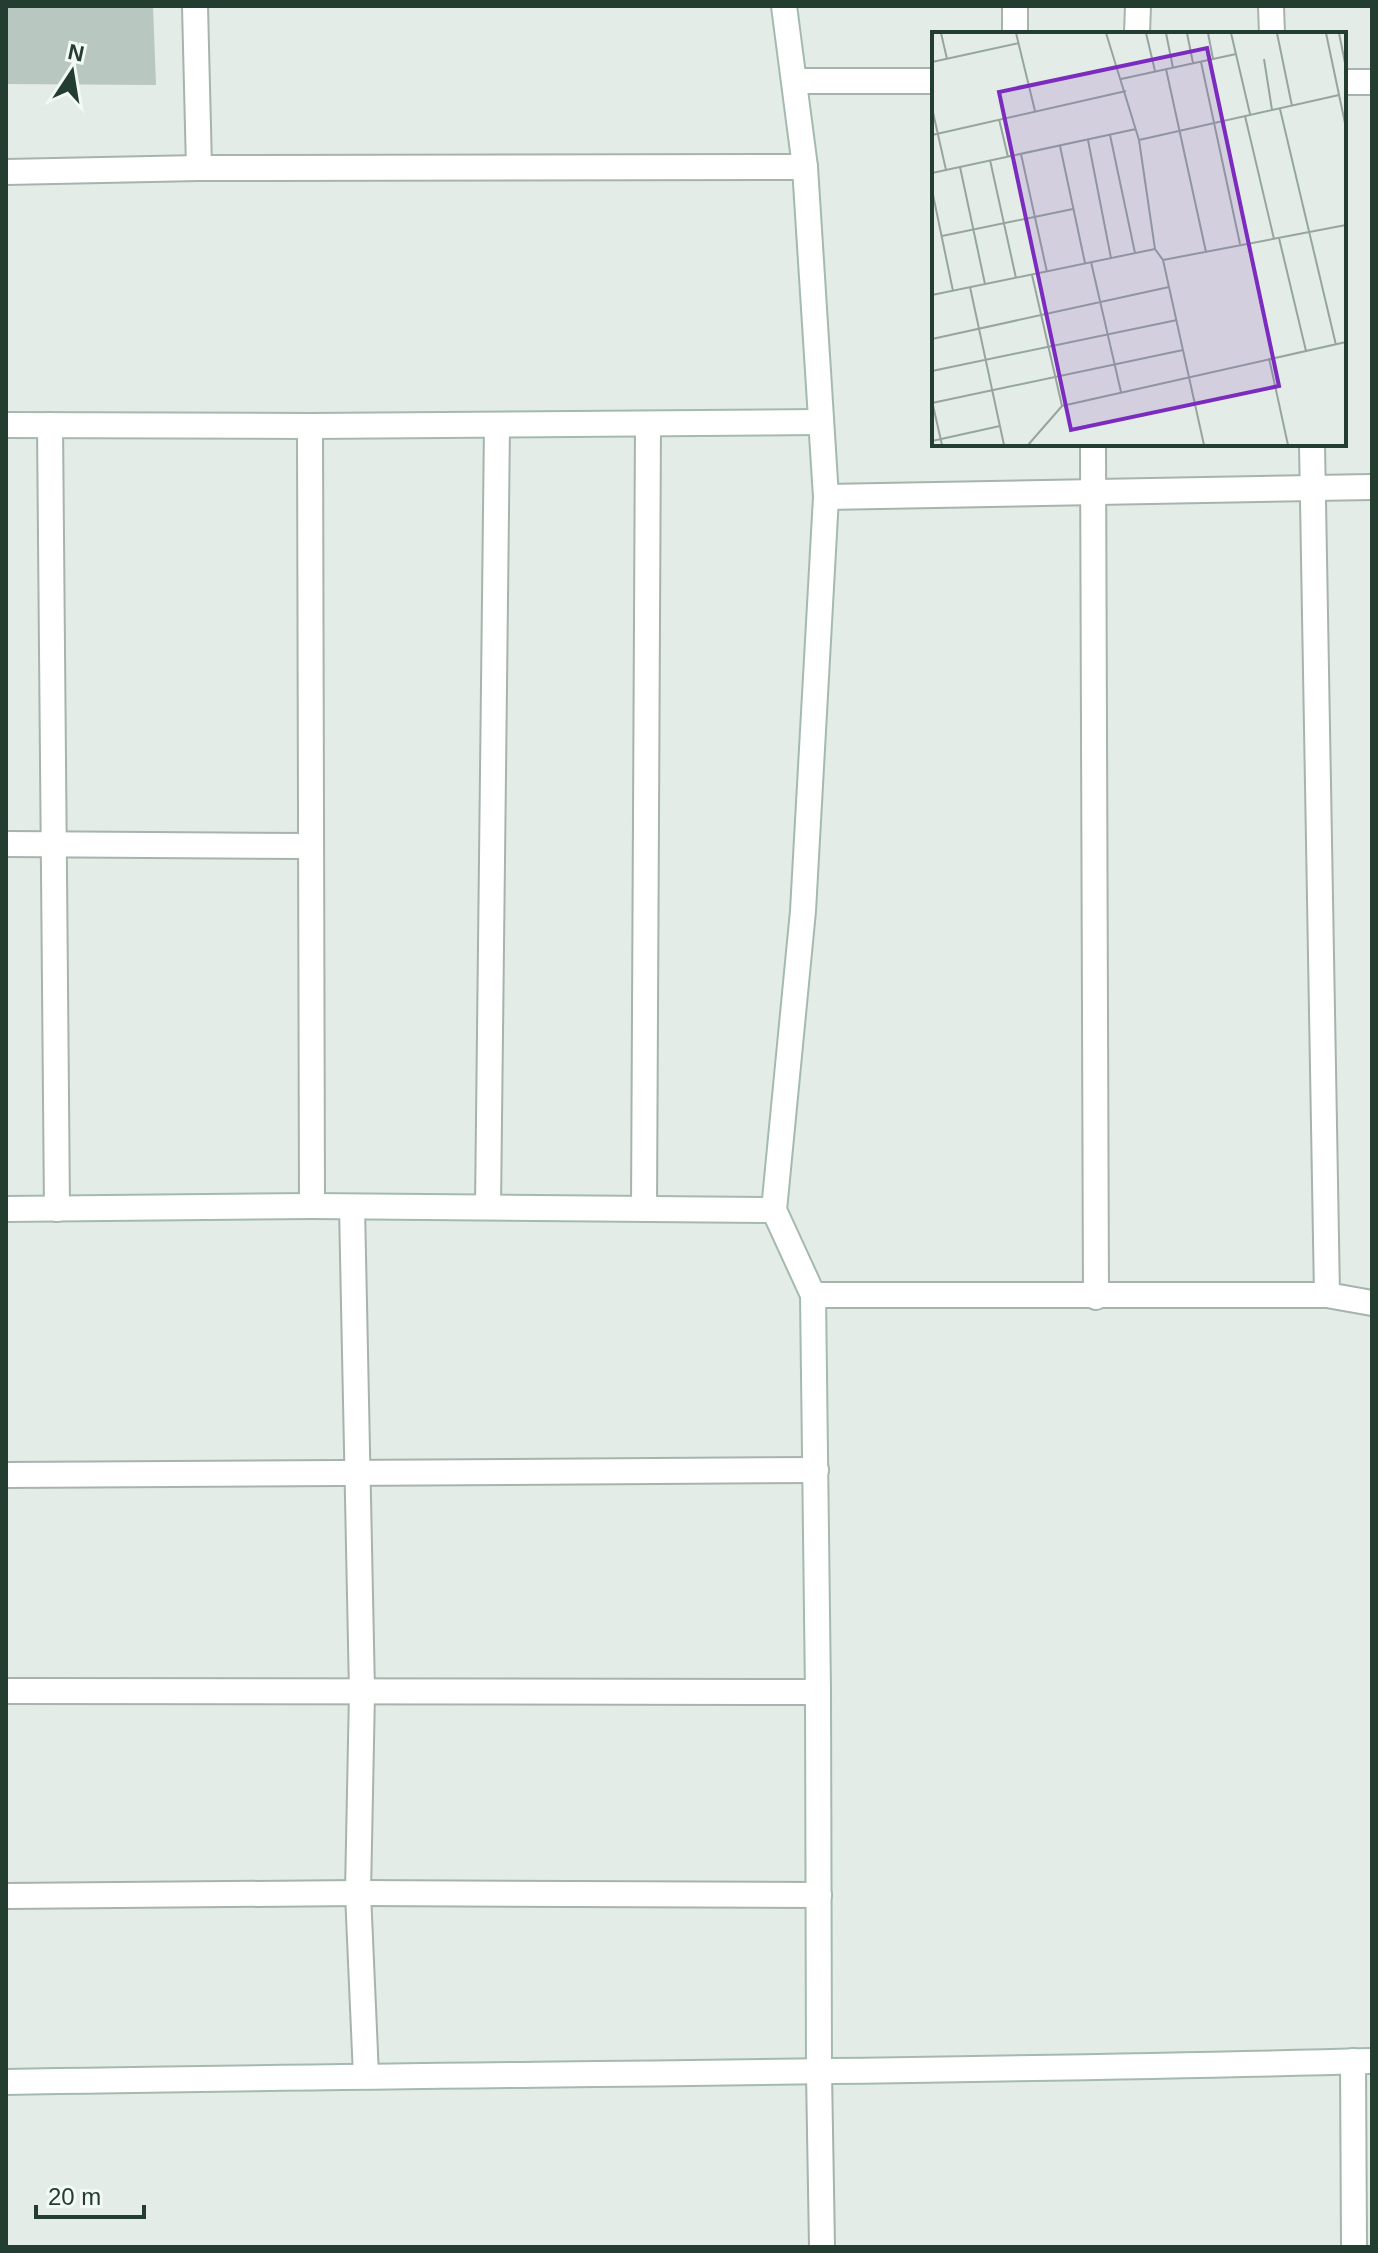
<svg xmlns="http://www.w3.org/2000/svg" width="1378" height="2253" viewBox="0 0 1378 2253" font-family="Arial,sans-serif">
<rect width="100%" height="100%" fill="#e3ece6"/>
<path fill="#b8c7bf" d="M6 6H153L156 85 6 84Z"/>
<g fill="none" stroke-linecap="round" stroke-linejoin="round">
<g stroke="#a6b4ac" stroke-width="28">
<g id="street">
<path d="M195 6 199 168"/>
<path d="M1015 6V34"/>
<path d="M1271 6 1272 34"/>
<path d="M1137 34 1138 6"/>
<path d="M794 81H934"/>
<path d="M1344 82H1372"/>
<path d="M6 172 199 168 805 167"/>
<path d="M50 425 57 1209"/>
<path d="M310 426 312 1206"/>
<path d="M1093 444 1096 1297"/>
<path d="M1312 444 1327 1295"/>
<path d="M826 497 1372 487"/>
<path d="M6 844 311 846"/>
<path d="M352 1207 362 1692 358 1893 366 2076"/>
<path d="M488 1207 497 425"/>
<path d="M644 1209 648 424"/>
<path d="M813 1295H1327L1372 1303"/>
<path d="M6 1475 816 1470"/>
<path d="M6 1691 818 1692"/>
<path d="M6 1896 358 1893 819 1895"/>
<path d="M1353 2061 1354 2247"/>
<path d="M819 2073 822 2247"/>
</g>
</g>
<g stroke="#a4baaf" stroke-width="28">
<g id="secondary">
<path d="M784 6 805 167 826 497 803 911 774 1210 813 1295 818 1692 819 2073"/>
<path d="M6 425 310 426 819 422"/>
<path d="M6 1209 312 1206 774 1210"/>
<path d="M6 2082C461 2074 917 2073 1372 2061"/>
</g>
</g>
<use href="#street" stroke="#fff" stroke-width="24"/>
<use href="#secondary" stroke="#fff" stroke-width="24"/>
</g>
<g transform="translate(932 32)">
<rect width="414" height="414" fill="#e3ece6"/>
<path fill="none" stroke="#96a69e" stroke-width="2" d="M9 1 15 27M84 1 103 79M174 1 207 108 223 217 231 228 272 413M214 1 223 39M234 1 241 36M255 1 261 31M276 1 281 27M299 1 318 82M345 1 360 74M394 1 414 96M407 1 414 36M332 27 340 78M0 30 87 11M269 30 308 212M234 37 274 220M189 47 304 22M0 76 14 138M348 77 404 313M313 84 342 207M67 87 76 125M0 103 194 59M178 103 203 221M156 108 179 226M207 108 407 63M128 114 153 231M89 122 115 240M58 128 84 246M28 135 53 252M0 141 204 97M0 158 21 259M10 204 141 177M347 206 374 319M316 212 341 325M231 228 414 193M159 230 189 360M100 243 130 374M38 255 72 413M0 263 223 217M0 307 237 255M337 326 356 413M0 339 245 288M0 369 10 413M0 371 251 318M0 409 68 394M96 413 130 374 414 310"/>
<path fill="#7b2cbf" fill-opacity="0.15" stroke="#7b2cbf" stroke-width="4" d="M275 16 347 354 139 398 67 60Z"/>
<rect width="414" height="414" fill="none" stroke="#233d31" stroke-width="4"/>
</g>
<rect width="1378" height="2253" fill="none" stroke="#233d31" stroke-width="16"/>
<g transform="translate(72 72) rotate(12)" stroke="#f3f9f5" stroke-width="6" paint-order="stroke">
<path d="M0-6L14 30L0 20L-14 30Z" fill="#233d31"/>
<text y="-12" font-size="22" font-weight="bold" text-anchor="middle" fill="#233d31">N</text>
</g>
<path d="M36 2205v12h108v-12" fill="none" stroke="#233d31" stroke-width="4"/>
<text x="48" y="2205" font-size="24" fill="#233d31" stroke="#f3f9f5" stroke-width="6" paint-order="stroke">20 m</text>
</svg>
